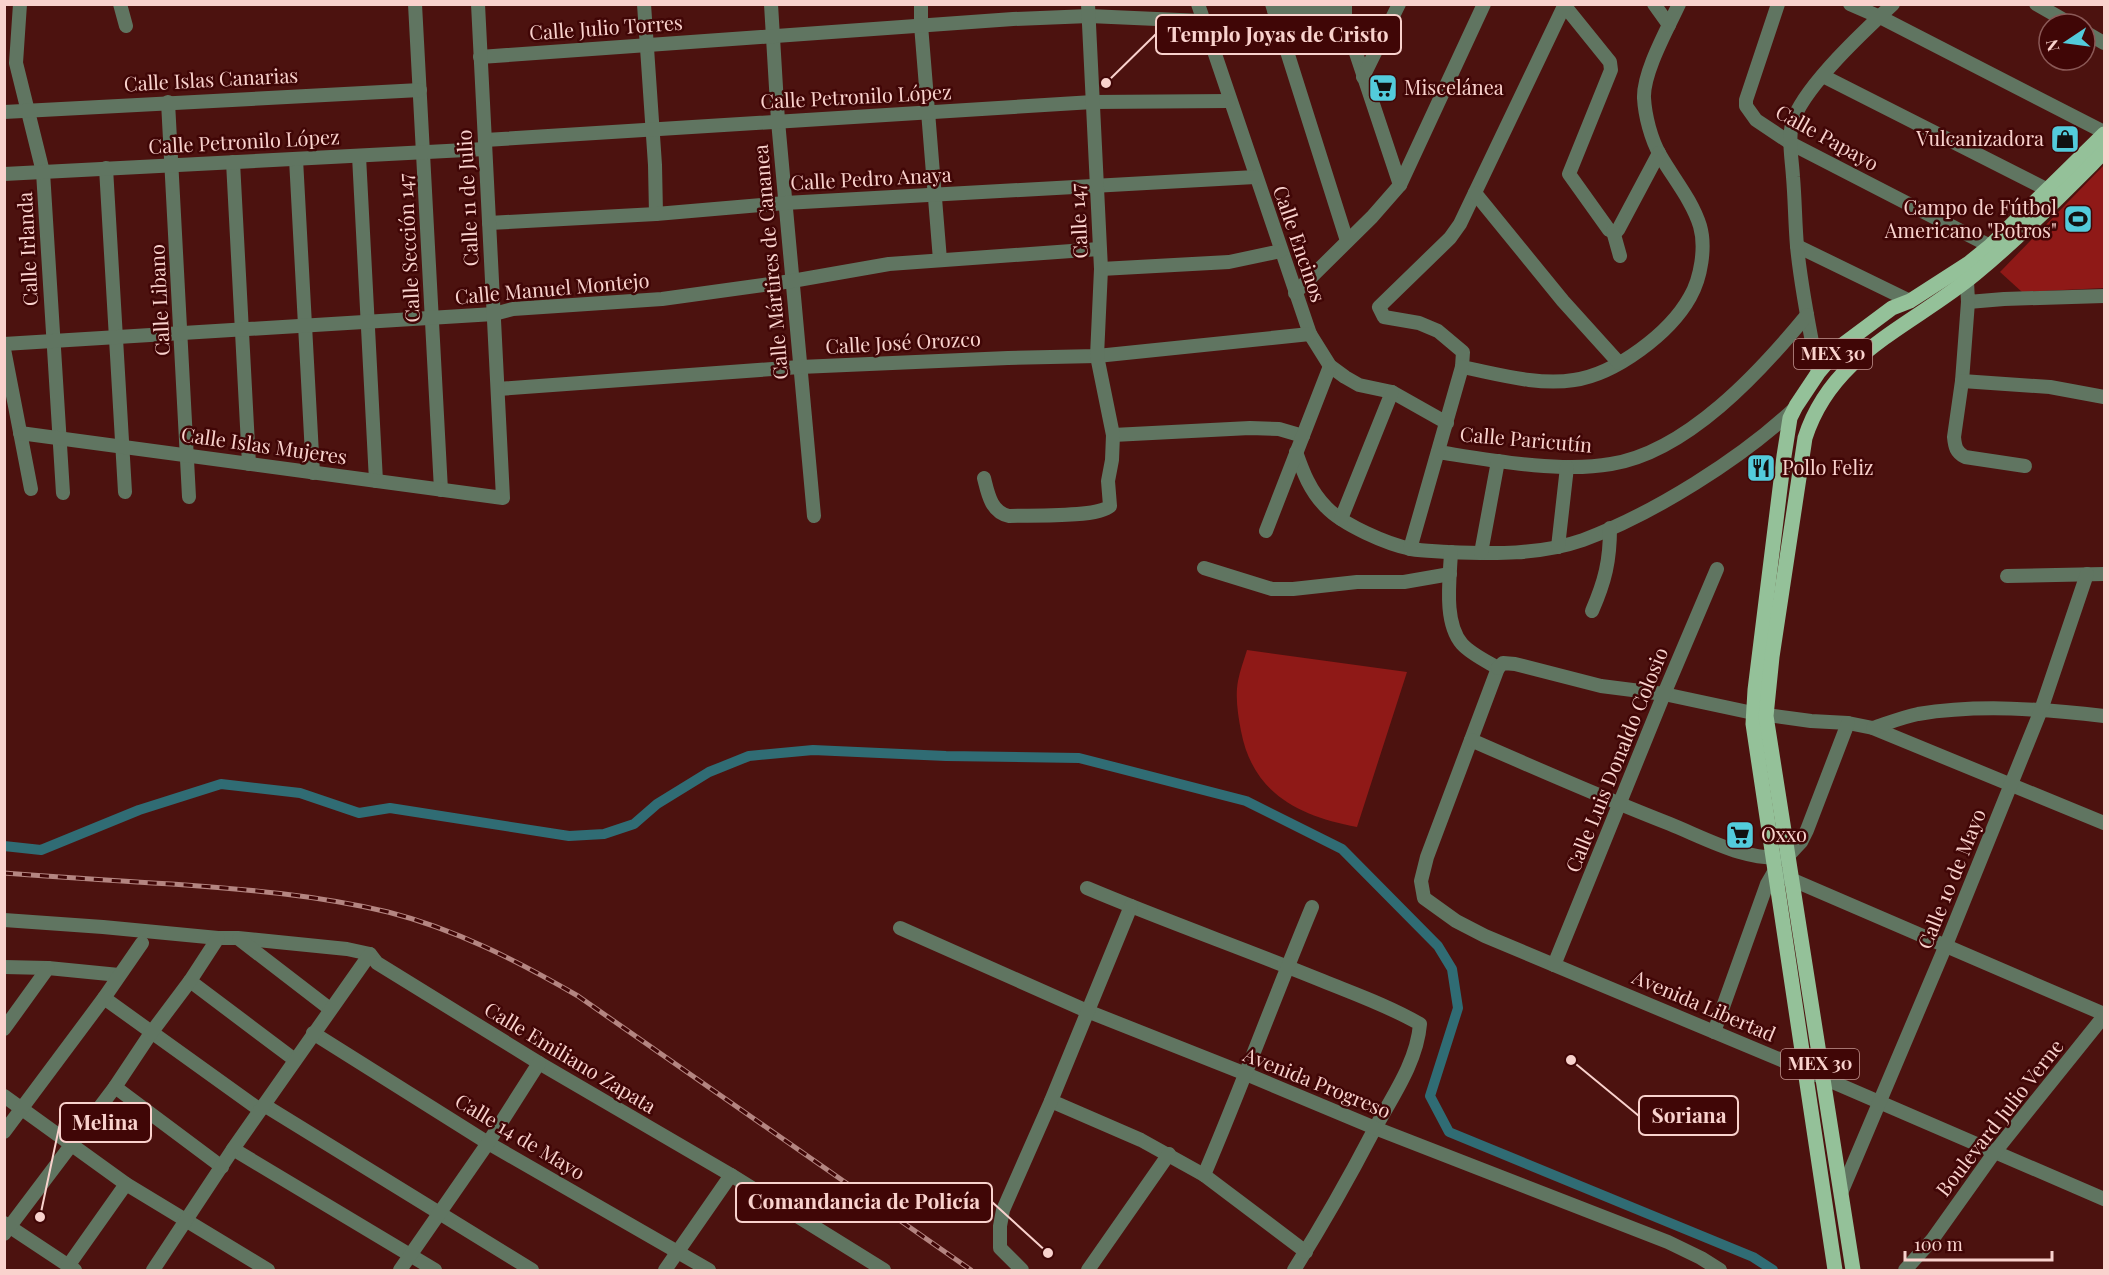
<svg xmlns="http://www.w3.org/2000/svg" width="2109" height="1275" viewBox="0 0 2109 1275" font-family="'Playfair Display',serif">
<rect width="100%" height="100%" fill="#4c120f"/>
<g fill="#8f1917">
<path d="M2104 165V288L2022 292 2000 272Z"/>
<path d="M1247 650 1407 672 1357 827C1299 816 1253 794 1241 731 1238 715 1235 697 1238 681 1240 670 1244 660 1247 650Z"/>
</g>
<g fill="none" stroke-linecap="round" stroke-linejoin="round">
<path stroke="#306c74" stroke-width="10" d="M4 846 41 850 139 810 221 784 300 793 359 813 390 808 569 836 604 834 634 824 657 804 709 772 749 756 813 750 946 756 1079 758 1246 801 1342 849 1438 946 1452 969 1458 1008 1430 1096 1449 1132 1753 1257 1773 1270"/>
<g stroke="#607561" stroke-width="14">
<path d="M20 4 16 63 43 172 63 493"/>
<path d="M120 4 126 26"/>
<path d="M415 4 441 490"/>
<path d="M644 4 655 165 656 214"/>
<path d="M771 4 778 121 814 516"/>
<path d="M921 4V25L940 260"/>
<path d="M1198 4 1310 334 1330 366 1345 377 1359 385 1392 392 1447 423"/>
<path d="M1272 4 1347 241"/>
<path d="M1345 4V20L1400 185"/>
<path d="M1565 4 1460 224 1450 238 1379 307 1384 317 1419 323 1438 331 1463 352 1462 367C1498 374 1538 386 1574 380 1616 374 1670 333 1690 297 1701 278 1706 247 1700 226 1692 200 1673 178 1660 155 1651 139 1645 116 1644 98 1643 72 1668 28 1679 4"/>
<path d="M1654 4 1669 25"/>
<path d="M1778 4 1746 100V106L1756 120 1792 144 1990 246"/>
<path d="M1850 4 1880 17 2104 132"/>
<path d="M2036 4 2071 24"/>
<path d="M1564 5 1610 62 1611 70 1569 174 1609 230 1613 231"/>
<path d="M1274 10 1344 12"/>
<path d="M2085 32 2104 43"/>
<path d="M480 57 1013 19 1089 16 1202 21"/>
<path d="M1823 76 2048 190"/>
<path d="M1363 77 1399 4"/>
<path d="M168 102 189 497"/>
<path d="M4 112 420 90"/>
<path d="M485 140 1093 102 1229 101"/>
<path d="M359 156 376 481"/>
<path d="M296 159 313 473"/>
<path d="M233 162 249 464"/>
<path d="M106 168 125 492"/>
<path d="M4 174 485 149"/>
<path d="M1475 193 1563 301 1619 363"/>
<path d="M489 223 656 214 785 203 1255 177"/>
<path d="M1613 231 1618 230 1659 153"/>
<path d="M1613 231 1620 256"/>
<path d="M1797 246 1910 301"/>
<path d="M1101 269 1229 262 1281 251"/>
<path d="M1967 281 1968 302 2004 299 2104 296"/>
<path d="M1295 293 1372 217 1400 185 1484 4"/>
<path d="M1968 302 1962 381 1954 437C1955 447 1956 452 1965 457L2025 466"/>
<path d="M4 344 494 314 513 309 662 299 792 281 889 264 1099 249"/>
<path d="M4 349 31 489"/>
<path d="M1818 373C1810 331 1801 289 1797 246 1795 223 1795 200 1793 177 1792 159 1787 135 1794 118 1808 83 1865 30 1893 4"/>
<path d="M1962 381 2050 387 2104 397"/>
<path d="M498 389 800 367 1008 358 1097 356 1310 334"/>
<path d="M20 433 503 498 478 4"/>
<path d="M1113 435 1250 428 1279 429 1303 436"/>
<path d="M1296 452C1303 472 1310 491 1326 507 1343 525 1387 544 1411 549 1423 551 1436 551 1448 552 1493 554 1540 555 1583 540 1653 514 1741 459 1795 408"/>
<path d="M1438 452C1490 460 1560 473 1611 464 1687 452 1760 372 1807 315"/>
<path d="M984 478C988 494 991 512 1009 516 1029 515 1097 518 1110 506L1108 481 1112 460 1113 435 1097 356 1101 269 1088 4"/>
<path d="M1341 519 1392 392"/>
<path d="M1266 531 1330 366"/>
<path d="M1558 547 1567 467"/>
<path d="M1410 549 1462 367"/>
<path d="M1451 552C1450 578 1443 622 1462 644 1471 654 1486 661 1498 668"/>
<path d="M1481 553 1498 461"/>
<path d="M1204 568 1272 589H1293L1357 582H1404L1450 574"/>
<path d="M2007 576 2104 574"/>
<path d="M1592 611C1605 581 1610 561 1610 528"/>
<path d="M1498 668 1427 857 1421 881 1424 898 1456 921 1485 936 1805 1070 2104 1199"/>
<path d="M1498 668 1503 663 1515 664 1601 686 1664 694 1753 713 1811 721 1848 723 1873 728 2104 823"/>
<path d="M1873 728C1888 723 1903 717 1918 714 1979 704 2043 709 2104 716"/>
<path d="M1471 740C1537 769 1603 798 1670 824 1707 839 1747 862 1787 857L1801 842 1807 830 1848 723"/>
<path d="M1087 888C1165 921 1245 949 1323 981 1355 994 1389 1006 1420 1024 1417 1062 1392 1097 1374 1130 1349 1178 1323 1224 1294 1270"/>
<path d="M4 920 103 927 218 938H238L347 949 370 954 377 963 539 1063 731 1175 884 1270"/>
<path d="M900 928 1087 1011 1246 1074 1375 1128 1668 1242 1701 1258 1720 1270"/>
<path d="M239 939 330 1009"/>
<path d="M1554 965 1664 694 1717 569"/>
<path d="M4 967 48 968 119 975"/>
<path d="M190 981 295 1060"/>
<path d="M104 998 260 1110"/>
<path d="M4 1029 48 968"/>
<path d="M1714 1032 1767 884 1774 872 2104 1014"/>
<path d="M313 1033 488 1143 709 1270"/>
<path d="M115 1087 222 1167"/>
<path d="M4 1096 126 1184 268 1270"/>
<path d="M1051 1101 1141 1140 1204 1175 1306 1252"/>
<path d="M264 1105 532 1270"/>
<path d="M4 1132 104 998 142 943"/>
<path d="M233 1149 435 1270"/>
<path d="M1204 1175C1242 1086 1275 996 1312 907"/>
<path d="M1841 1193 1946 945 2041 710 2087 574"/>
<path d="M4 1223 75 1270"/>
<path d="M4 1234 115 1087 151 1033 190 981 218 938"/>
<path d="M68 1266 126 1184"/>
<path d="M153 1270 233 1149 370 954"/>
<path d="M400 1270 488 1143 539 1063"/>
<path d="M665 1270 731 1175"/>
<path d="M1022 1270 1000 1248V1226L1003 1210 1051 1101 1131 906"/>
<path d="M1088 1270 1169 1154"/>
<path d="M1905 1270 1932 1240 1994 1153 2104 1016"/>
</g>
<g stroke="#94c199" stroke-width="15">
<path d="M1835 1270 1753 724 1755 690 1784 456 1790 418 1796 406 1818 373 1841 346 1892 308 1910 301 1969 263 1990 246 2104 134"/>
<path d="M1853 1270 1766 716 1772 657 1805 438C1832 353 1912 326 1975 274 2021 236 2062 194 2104 152"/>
</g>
<g stroke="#b48581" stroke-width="5">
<path id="rail" d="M4 873C60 877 116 881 172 884 244 889 317 895 388 912 455 929 518 961 578 996L971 1270"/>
</g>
<use href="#rail" stroke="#400606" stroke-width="3" stroke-dasharray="9" stroke-linecap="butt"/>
</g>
<defs>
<g id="supermarket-square" transform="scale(1.5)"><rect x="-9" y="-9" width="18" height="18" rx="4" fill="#53cbdb" stroke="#400606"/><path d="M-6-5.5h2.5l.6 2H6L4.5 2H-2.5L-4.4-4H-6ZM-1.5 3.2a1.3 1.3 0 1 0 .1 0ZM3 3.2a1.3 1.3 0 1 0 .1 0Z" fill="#111"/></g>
<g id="shop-square" transform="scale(1.5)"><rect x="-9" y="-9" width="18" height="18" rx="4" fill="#53cbdb" stroke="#400606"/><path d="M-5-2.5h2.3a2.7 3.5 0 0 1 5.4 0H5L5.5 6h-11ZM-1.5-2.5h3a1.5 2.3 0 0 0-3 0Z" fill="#111"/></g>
<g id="stadium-square" transform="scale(1.5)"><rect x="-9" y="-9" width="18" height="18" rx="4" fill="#53cbdb" stroke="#400606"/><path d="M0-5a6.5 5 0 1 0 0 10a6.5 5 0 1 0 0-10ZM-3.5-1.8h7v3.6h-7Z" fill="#111"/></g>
<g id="restaurant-square" transform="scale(1.5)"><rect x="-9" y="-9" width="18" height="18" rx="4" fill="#53cbdb" stroke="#400606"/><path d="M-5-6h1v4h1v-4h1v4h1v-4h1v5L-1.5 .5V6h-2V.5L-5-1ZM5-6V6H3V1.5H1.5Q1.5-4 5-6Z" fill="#111"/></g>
</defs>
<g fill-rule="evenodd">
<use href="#supermarket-square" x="1383" y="88"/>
<use href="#shop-square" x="2065" y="139"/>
<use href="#stadium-square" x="2078" y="219"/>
<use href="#restaurant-square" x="1761" y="468"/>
<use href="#supermarket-square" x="1740" y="835"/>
</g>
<g text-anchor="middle" stroke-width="5" stroke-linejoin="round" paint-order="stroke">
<g fill="#400606" stroke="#c29591" stroke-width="1.5">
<rect x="1794" y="339" width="78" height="30" rx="4.5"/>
<rect x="1781" y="1049" width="78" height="30" rx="4.5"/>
</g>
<g font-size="18" font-weight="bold" fill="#f9d2cd">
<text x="1833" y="360">MEX 30</text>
<text x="1820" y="1070">MEX 30</text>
</g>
<g font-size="20" fill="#f9d2cd" stroke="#400606">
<text transform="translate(606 28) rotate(-4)" y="7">Calle Julio Torres</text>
<text transform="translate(211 80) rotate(-3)" y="7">Calle Islas Canarias</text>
<text transform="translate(856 97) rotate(-3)" y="7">Calle Petronilo López</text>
<text transform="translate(1827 138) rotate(29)" y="7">Calle Papayo</text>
<text transform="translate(244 142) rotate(-3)" y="7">Calle Petronilo López</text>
<text transform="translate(871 179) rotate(-3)" y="7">Calle Pedro Anaya</text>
<text transform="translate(468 198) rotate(-93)" y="7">Calle 11 de Julio</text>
<text transform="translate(1079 221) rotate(-93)" y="7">Calle 147</text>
<text transform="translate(1299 244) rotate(71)" y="7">Calle Encinos</text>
<text transform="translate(409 248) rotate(-93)" y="7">Calle Sección 147</text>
<text transform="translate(28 249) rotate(-93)" y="7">Calle Irlanda</text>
<text transform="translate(771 262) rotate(-95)" y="7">Calle Mártires de Cananea</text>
<text transform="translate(552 289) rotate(-5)" y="7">Calle Manuel Montejo</text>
<text transform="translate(160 300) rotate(-93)" y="7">Calle Libano</text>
<text transform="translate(903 343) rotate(-3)" y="7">Calle José Orozco</text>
<text transform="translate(1526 440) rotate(5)" y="7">Calle Paricutín</text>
<text transform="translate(264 446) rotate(8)" y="7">Calle Islas Mujeres</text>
<text transform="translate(1617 760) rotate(-68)" y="7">Calle Luis Donaldo Colosio</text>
<text transform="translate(1952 879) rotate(-68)" y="7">Calle 10 de Mayo</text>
<text transform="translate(1704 1006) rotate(23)" y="7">Avenida Libertad</text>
<text transform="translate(570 1058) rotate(31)" y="7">Calle Emiliano Zapata</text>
<text transform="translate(1317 1083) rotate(22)" y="7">Avenida Progreso</text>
<text transform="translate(2000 1118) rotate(-52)" y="7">Boulevard Julio Verne</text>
<text transform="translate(520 1137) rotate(31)" y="7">Calle 14 de Mayo</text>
</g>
<g font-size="20" fill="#f9d2cd" stroke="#400606" text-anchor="start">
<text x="1404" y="95">Miscelánea</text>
<text x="2044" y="146" text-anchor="end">Vulcanizadora</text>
<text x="2057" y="215" text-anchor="end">Campo de Fútbol<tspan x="2057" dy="23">Americano "Potros"</tspan></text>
<text x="1782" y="475">Pollo Feliz</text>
<text x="1761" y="842">Oxxo</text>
</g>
</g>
<path fill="none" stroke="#f9d2cd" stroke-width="2" d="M1106 83L1156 34M1571 1060L1639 1116M40 1217L60 1123M1048 1253L992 1202"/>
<g fill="#f9d2cd" stroke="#400606" stroke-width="2">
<circle cx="1106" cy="83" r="6"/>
<circle cx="1571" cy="1060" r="6"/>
<circle cx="40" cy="1217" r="6"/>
<circle cx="1048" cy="1253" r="6"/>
</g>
<g fill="#400606" stroke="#f9d2cd" stroke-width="2">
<rect x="1156" y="15" width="245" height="39" rx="6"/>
<rect x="1639" y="1096" width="99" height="39" rx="6"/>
<rect x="60" y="1103" width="91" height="39" rx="6"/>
<rect x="736" y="1183" width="256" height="39" rx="6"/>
</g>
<g font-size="21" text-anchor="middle" font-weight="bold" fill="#f9d2cd">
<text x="1278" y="42">Templo Joyas de Cristo</text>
<text x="1689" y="1123">Soriana</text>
<text x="105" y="1130">Melina</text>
<text x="864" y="1209">Comandancia de Policía</text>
</g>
<rect width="2109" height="1275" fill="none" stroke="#f9d2cd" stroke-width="12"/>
<g transform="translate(2067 42) rotate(257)"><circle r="28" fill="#400606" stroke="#8a5856" stroke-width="1.5"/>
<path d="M0-4.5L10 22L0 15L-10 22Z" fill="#53cbdb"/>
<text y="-9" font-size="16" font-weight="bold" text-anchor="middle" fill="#f9d2cd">N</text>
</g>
<path d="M1905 1251v9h147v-9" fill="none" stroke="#f9d2cd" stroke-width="3"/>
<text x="1914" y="1251" font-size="18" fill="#f9d2cd" stroke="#400606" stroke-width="4.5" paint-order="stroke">100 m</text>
</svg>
